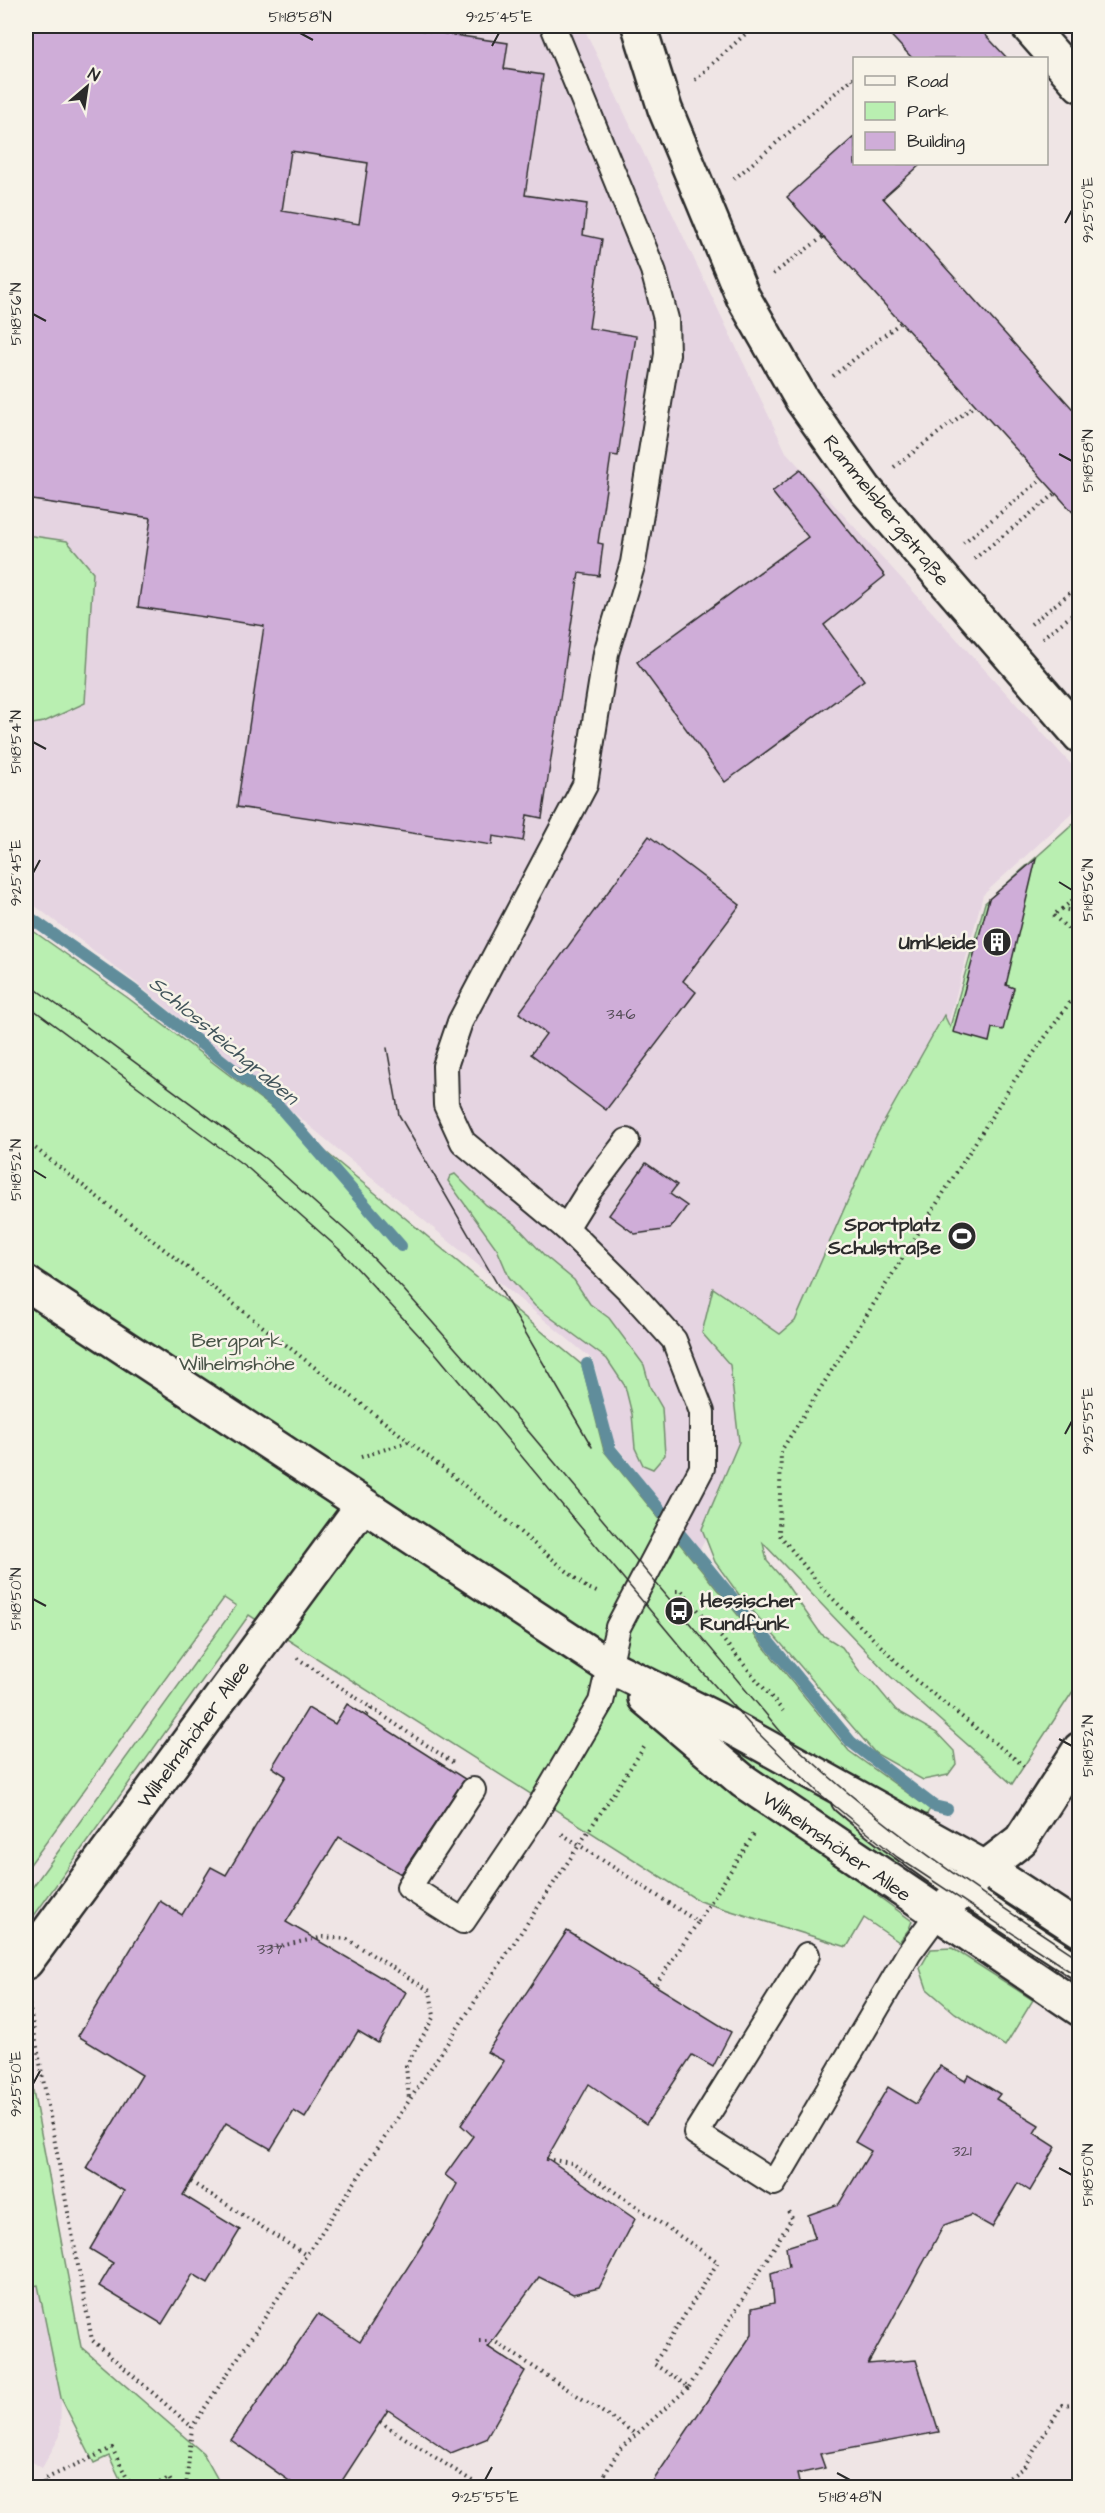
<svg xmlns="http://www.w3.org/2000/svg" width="1105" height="2513" viewBox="0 0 1105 2513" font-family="'Architects Daughter',sans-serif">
<rect width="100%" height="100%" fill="#efe5e5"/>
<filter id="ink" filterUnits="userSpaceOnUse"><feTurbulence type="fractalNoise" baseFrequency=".0167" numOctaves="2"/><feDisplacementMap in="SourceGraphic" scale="12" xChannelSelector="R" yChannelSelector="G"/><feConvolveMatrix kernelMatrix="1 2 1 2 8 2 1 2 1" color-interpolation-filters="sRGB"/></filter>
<g filter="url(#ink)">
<g fill="#e5d4e1">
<path d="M26 26H583L786 452 1079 773V807L983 895 945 1036 722 1510 699 1551 614 1443 593 1360 139 985 26 899Z"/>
<path d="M26 2053 61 2398 60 2436 42 2468 26 2458Z"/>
</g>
<g fill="#b9efb1" stroke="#728d6e" stroke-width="1.5">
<path d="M26 535 67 541 93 572 85 703 44 722 26 725Z"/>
<path d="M1079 819V1682L1012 1784 890 1676 763 1543 767 1561 782 1578 821 1634 842 1647 860 1672 871 1680 896 1710 937 1733 954 1751 956 1764 948 1775 923 1780 875 1753 740 1596 715 1562 702 1529 739 1442 730 1365 702 1333 713 1288 780 1334 795 1321 876 1136 944 1015 950 1027 985 903Z"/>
<path d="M26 926 128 998 274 1109 582 1365 604 1451 849 1751 930 1809 878 1896 912 1921 909 1929 899 1942 864 1918 847 1947 699 1901 249 1615 26 1927V1896L236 1606 224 1598 26 1870Z"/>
<path d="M455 1174 486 1205 515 1224 545 1256 574 1280 590 1304 609 1318 644 1365 650 1387 662 1408 665 1455 653 1469 643 1465 635 1448 632 1414 625 1386 607 1359 535 1306 509 1277 497 1249 448 1181 450 1176Z"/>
<path d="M952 1948 1033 2000 1005 2046 955 2013 927 1989 920 1968 931 1949Z"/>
<path d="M26 2053 81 2347 203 2453 222 2487H124L109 2456 94 2463 61 2398 38 2285 26 2287Z"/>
</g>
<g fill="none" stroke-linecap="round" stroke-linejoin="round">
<g stroke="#608d9b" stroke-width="12">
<path d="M26 915 133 990 277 1104 401 1246"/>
<path d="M587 1364 610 1449 851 1742 934 1806 947 1809"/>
</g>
</g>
<g fill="#cfadd8" stroke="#2b2b2b" stroke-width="1.5" fill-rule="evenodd">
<path d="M26 26H393L508 43 504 69 543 75 525 195 587 204 583 235 602 239 589 328 636 336 618 456 611 455 598 543 603 544 599 576 579 573 542 818 527 815 523 841 493 836 492 845 237 807 264 626 138 607 151 518 26 499ZM291 151 368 163 359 224 282 211Z"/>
<path d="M882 26H977L1007 58H912Z"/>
<path d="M855 136V164H921L883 198 1080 417V520L787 197Z"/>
<path d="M800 470 885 576 824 625 864 680 725 782 637 662 808 537 772 492Z"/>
<path d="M649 836 740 905 683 981 696 992 606 1110 531 1054 546 1034 519 1013Z"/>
<path d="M1036 859 1006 985 1014 988 1003 1030 992 1028 989 1042 953 1032 989 899Z"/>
<path d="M646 1163 677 1185 670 1194 687 1206 670 1229 635 1234 609 1215Z"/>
<path d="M347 1704 465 1779 401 1874 339 1837 286 1922 406 1992 378 2043 358 2031 305 2118 294 2111 271 2149 226 2123 183 2195 240 2230 208 2283 193 2274 162 2324 99 2286 113 2263 90 2249 124 2191 86 2168 142 2075 78 2036 160 1901 182 1915 211 1867 226 1875 286 1776 272 1767 308 1708 335 1724Z"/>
<path d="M567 1931 731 2032 713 2067 692 2055 646 2124 589 2084 547 2158 635 2219 599 2288 573 2294 539 2277 488 2347 525 2371 486 2439 451 2453 388 2410 338 2487H298L231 2440 318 2314 360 2342 434 2226 457 2184 445 2175 473 2136 461 2125 504 2061 487 2052Z"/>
<path d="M940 2066 965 2081 969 2075 1000 2094 996 2099 1039 2125 1034 2133 1056 2147 1030 2191 1018 2183 992 2227 971 2215 944 2225 868 2364 916 2360 939 2432 820 2454 825 2468 797 2474 800 2487H649L752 2334V2308L774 2303 771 2273 789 2267 786 2247 815 2238 808 2215 839 2204 871 2151 855 2142 888 2087 916 2104Z"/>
</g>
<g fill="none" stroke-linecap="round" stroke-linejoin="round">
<g stroke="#2b2b2b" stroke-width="28">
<g id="lane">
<path d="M566 1228 589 1191 627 1141"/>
<path d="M473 1790 409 1887 463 1921 534 1816 601 1702 618 1627 702 1468V1412L674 1340 629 1290 566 1228 463 1142 446 1105 445 1066 460 1022 585 785 606 653 633 563 667 354 666 319 653 270 553 26"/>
<path d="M844 1801C918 1864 999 1915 1080 1968"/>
<path d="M807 1955 696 2133 774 2183 909 1953 937 1915"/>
</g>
</g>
<g stroke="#2b2b2b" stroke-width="38">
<g id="street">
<path d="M639 26 665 109 743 297 802 400 865 489 1080 736"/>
<path d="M1028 26 1080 85"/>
<path d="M937 1915 985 1868 1021 1840 1080 1749"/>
<path d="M26 1962 362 1506"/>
</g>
</g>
<g stroke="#2b2b2b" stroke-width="38">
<g id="secondary">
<path d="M26 1283 607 1665 716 1719 985 1868 1080 1930"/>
<path d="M645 1698 743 1781 1080 2009"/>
</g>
</g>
<g stroke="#2b2b2b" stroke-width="4" stroke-dasharray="1.5 4.5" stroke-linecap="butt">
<path d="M695 80 754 26"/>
<path d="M734 179 853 78 854 80"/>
<path d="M773 274 823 237"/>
<path d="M833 376 900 323"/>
<path d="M894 467 975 405"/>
<path d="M963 543 1041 480"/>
<path d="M974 559 1055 494"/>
<path d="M1031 624 1080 585"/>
<path d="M1042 638 1080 609"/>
<path d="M1062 909 1080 894"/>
<path d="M1080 912 1062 909 1053 915 1080 940"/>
<path d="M26 1141 448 1472 586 1587 599 1593"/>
<path d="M361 1457 408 1442"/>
<path d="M676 1591H682L783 1711"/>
<path d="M297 1658 455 1764"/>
<path d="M367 1715 372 1708"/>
<path d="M1024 1766 914 1679 823 1589 779 1534 781 1451 1014 1081 1080 988"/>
<path d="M562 1834 698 1922 754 1834"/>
<path d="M270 1948 324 1937 347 1939 430 1991 434 2016 406 2066 409 2099"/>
<path d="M656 1984 698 1922"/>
<path d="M28 1999 92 2340 192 2427"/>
<path d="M546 2159 572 2163 718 2262 654 2364 689 2387 620 2449 596 2488"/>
<path d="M191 2182 306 2255"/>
<path d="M479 2341H494L636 2434"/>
<path d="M689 2387 792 2218 788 2211"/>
<path d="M380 2422 483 2488"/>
<path d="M46 2488 43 2480 112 2448 132 2488"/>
<path d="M149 2488 169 2478 174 2488"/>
<path d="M186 2488 192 2427 645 1746"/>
<path d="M995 2488 1024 2467 1062 2405 1080 2403"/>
</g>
<use href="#lane" stroke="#f7f3e8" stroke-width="24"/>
<use href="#street" stroke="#f7f3e8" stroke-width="33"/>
<use href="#secondary" stroke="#f7f3e8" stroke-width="33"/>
<g stroke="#2b2b2b" stroke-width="1.5">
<path d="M26 982 266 1159 352 1236 404 1290 529 1432 781 1732C872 1822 973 1888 1080 1959"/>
<path d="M26 1004 249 1169 340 1250 437 1355 689 1657 752 1727 820 1794 897 1857 1080 1978"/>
<path d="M387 1048 399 1115 592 1447"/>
</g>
</g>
</g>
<path fill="none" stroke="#2b2b2b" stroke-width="2" d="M300 33 313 40M492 46 499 33M1065 223 1072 210M33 314 46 321M1059 454 1072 461M33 742 46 749M33 873 40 860M1059 882 1072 890M33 1170 46 1178M1065 1434 1072 1421M33 1599 46 1606M1059 1739 1072 1746M33 2084 40 2071M1059 2168 1072 2175M837 2473 850 2480M485 2480 492 2467"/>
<defs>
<g id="building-disc" transform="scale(1.5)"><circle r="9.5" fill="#2b2b2b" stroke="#f7f3e8"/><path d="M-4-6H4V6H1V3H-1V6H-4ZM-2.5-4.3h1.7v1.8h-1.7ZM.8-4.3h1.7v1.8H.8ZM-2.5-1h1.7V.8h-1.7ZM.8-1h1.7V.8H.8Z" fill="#fff"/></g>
<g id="stadium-disc" transform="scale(1.5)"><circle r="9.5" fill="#2b2b2b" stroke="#f7f3e8"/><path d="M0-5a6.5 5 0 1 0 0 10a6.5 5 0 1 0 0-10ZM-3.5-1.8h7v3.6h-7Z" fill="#fff"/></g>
<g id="bus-disc" transform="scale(1.5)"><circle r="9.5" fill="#2b2b2b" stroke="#f7f3e8"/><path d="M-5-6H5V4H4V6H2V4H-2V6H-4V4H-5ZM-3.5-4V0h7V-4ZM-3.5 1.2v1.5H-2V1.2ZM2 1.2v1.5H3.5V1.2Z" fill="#fff"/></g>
</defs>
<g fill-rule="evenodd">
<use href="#building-disc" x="997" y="942"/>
<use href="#stadium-disc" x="962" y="1236"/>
<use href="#bus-disc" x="679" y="1611"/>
</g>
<g text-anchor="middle" stroke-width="5" stroke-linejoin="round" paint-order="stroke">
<g font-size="16" fill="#544c56">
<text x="621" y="1019">346</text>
<text x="270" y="1954">337</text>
<text x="962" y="2156">321</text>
</g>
<g font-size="20" fill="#2b2b2b" stroke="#f7f3e8">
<text transform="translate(887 510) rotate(51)" y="7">Rammelsbergstraße</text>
<text transform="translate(193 1734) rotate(-54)" y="7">Wilhelmshöher Allee</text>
<text transform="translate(837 1846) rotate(35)" y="7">Wilhelmshöher Allee</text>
</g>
<g font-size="20" font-weight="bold" fill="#2b2b2b" stroke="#f7f3e8" text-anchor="end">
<text x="976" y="949">Umkleide</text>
<text x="941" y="1231">Sportplatz<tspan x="941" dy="23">Schulstraße</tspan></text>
<text x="700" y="1607" text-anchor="start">Hessischer<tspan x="700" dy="23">Rundfunk</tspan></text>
</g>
<g font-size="20" fill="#475246" stroke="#f7f3e8">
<text x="237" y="1347">Bergpark<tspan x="237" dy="23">Wilhelmshöhe</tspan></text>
</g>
<g font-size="21" font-style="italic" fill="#41545a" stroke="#f7f3e8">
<text transform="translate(224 1040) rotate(40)" y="7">Schlossteichgraben</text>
</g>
</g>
<rect width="1105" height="2513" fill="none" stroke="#f7f3e8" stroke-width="66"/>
<rect x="853" y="57" width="195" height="108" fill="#f7f3e8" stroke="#a5a39c" stroke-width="1.5"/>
<rect x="865" y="76" width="30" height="9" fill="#f7f3e8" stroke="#a5a39c" stroke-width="1.5"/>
<text x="907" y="87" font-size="18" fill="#2b2b2b">Road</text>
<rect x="865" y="102" width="30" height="18" fill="#b9efb1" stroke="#a5a39c" stroke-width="1.5"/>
<text x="907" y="117" font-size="18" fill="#2b2b2b">Park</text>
<rect x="865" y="132" width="30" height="18" fill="#cfadd8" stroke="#a5a39c" stroke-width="1.5"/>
<text x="907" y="147" font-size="18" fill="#2b2b2b">Building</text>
<g transform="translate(87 87) rotate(29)" stroke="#f7f3e8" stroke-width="4.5" paint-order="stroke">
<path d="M0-4.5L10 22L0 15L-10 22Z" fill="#2b2b2b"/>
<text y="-9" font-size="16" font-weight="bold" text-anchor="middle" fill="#2b2b2b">N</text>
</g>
<rect x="33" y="33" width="1039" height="2447" fill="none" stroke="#2b2b2b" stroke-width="2"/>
<g font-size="15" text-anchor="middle" fill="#2b2b2b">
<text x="300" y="22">51°18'58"N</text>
<text x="499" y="22">9°25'45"E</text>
<text transform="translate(1088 210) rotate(-90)" y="5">9°25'50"E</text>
<text transform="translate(16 314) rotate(-90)" y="5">51°18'56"N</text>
<text transform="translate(1088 461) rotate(-90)" y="5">51°18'58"N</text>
<text transform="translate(16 742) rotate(-90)" y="5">51°18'54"N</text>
<text transform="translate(16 873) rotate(-90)" y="5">9°25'45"E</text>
<text transform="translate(1088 890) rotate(-90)" y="5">51°18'56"N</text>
<text transform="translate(16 1170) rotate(-90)" y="5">51°18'52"N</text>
<text transform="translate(1088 1421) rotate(-90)" y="5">9°25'55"E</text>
<text transform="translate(16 1599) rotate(-90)" y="5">51°18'50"N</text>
<text transform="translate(1088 1746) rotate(-90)" y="5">51°18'52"N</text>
<text transform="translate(16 2084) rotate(-90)" y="5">9°25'50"E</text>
<text transform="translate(1088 2175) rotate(-90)" y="5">51°18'50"N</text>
<text x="485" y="2502">9°25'55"E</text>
<text x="850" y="2502">51°18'48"N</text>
</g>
</svg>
